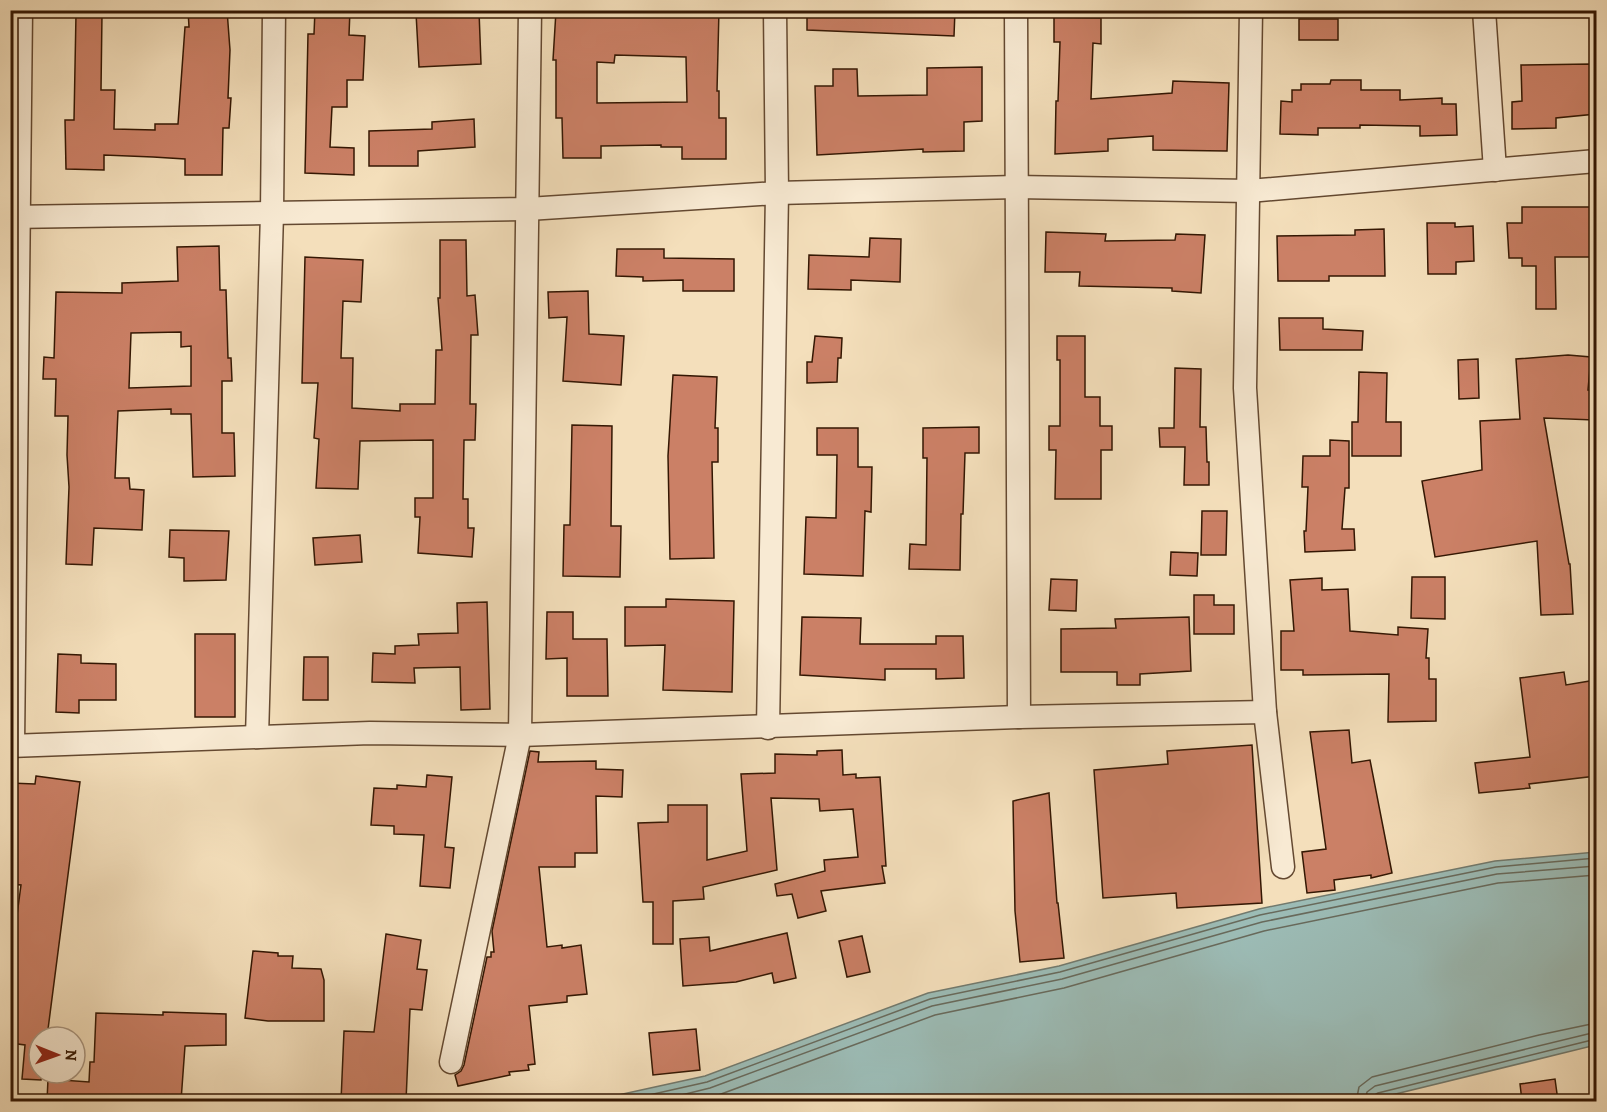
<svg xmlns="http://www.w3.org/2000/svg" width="1607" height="1112" viewBox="0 0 1607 1112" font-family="Alegreya,serif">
<rect width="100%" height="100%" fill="#f4dfbb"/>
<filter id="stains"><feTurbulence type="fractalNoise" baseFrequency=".00333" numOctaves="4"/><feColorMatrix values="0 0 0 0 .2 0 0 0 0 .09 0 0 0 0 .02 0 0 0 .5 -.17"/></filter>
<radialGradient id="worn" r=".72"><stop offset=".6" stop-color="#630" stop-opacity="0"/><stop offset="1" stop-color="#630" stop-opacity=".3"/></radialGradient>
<path fill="#9cbcb6" stroke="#727a6e" stroke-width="1.5" d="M1596 852V1045L1367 1101H591L705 1076 928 993 1059 966 1259 909 1495 861Z"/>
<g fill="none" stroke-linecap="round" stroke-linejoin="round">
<g stroke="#686a5c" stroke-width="1.5">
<path d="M618 1102 707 1082 930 999 1060 972 1260 915 1496 867 1596 858"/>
<path d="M653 1102 710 1088 932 1006 1062 979 1262 922 1497 874 1596 866"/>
<path d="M694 1102 713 1097 935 1015 1064 988 1264 931 1498 883 1596 875"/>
<path d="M1356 1102 1359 1087 1372 1077 1539 1035 1596 1023"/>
<path d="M1365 1102 1367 1092 1375 1086 1596 1032"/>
<path d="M1372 1102 1373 1096 1378 1093 1596 1039"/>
</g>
</g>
<g fill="#cb8066" stroke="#341703" stroke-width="1.5" fill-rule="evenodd">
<path d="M188 10H227L230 50 228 98H231L229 128H223L222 175H185V159L153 157 104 155V170L66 169 65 120H74L76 14H102L101 90H115L114 129 155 130V124H178L185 27H189Z"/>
<path d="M315 10H350L349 35 365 36 363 80H347V107H332L330 147 354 148V175L305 173 308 34H314Z"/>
<path d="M621 10H719L717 91H719V118H726V159H682V147H661V145L601 146V158H563L562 118H556V60H553L556 11 621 15ZM615 55 686 57 687 102 597 103V62L614 63Z"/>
<path d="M807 10H955L954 36 807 30Z"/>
<path d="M479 11 481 64 419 67 416 13Z"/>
<path d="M1054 17 1101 18V44L1093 43 1091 99 1172 93 1173 81 1229 83 1227 151 1153 150V136L1108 139V151L1055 154 1056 101H1058L1060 42H1054Z"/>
<rect x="1299" y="19" width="39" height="21"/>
<path d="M1591 64 1596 114 1556 118V128L1512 129V102L1522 101 1521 65Z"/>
<path d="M982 67V121L964 122V151L923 152V149L817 155 815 86H833V69H857L858 96 927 95V68Z"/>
<path d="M1331 80H1361V90H1400V100L1442 98V104H1456L1457 135 1420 136V126L1360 125V128H1318V135L1280 134 1281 101 1292 102V90H1301V84H1330Z"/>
<path d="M474 119 475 147 418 151V166H369V131L432 129V122Z"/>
<path d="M1522 207H1596V257H1555L1556 309H1536V266H1522V258H1509L1507 223H1522Z"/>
<path d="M1427 223H1455V227L1473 226 1474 261 1456 262V274H1428Z"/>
<path d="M1384 229 1385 276H1329V281H1278L1277 236 1355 235V230Z"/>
<path d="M1046 232 1106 234 1105 241 1175 240 1176 234 1205 235 1201 293 1172 291V288L1079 286 1080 272H1045Z"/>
<path d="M870 238 901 239 900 282 851 280V290L808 289 809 255 869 257Z"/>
<path d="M440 240H466L467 296 475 295 478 335H471L470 404H476L475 440H464L463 499H468V528H474L472 557 418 553 420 517H415V498H433V440L360 441 358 489 316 488 319 439 314 438 318 383H302L305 257 363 260 361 302 343 301 341 358H353L352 408 400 411V404H435L436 350H442L438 298H440Z"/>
<path d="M219 246 220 290H226L228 358H231L232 381H222V433H234L235 476 193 477 191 414H171V409L118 411 115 478H129L130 489 144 490 142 530 94 528 92 565 66 564 69 487 67 455 68 416H55L56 379H43L44 357 54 358 56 292 122 293V283L178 281 177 247ZM181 332V347L191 346V386L129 388 131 333Z"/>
<path d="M617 249H664V258L734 259V291H683V280L643 281V277L616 276Z"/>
<path d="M588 291 589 334 624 336 621 385 563 381 567 317 549 318 548 292Z"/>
<path d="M1279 318H1323V329L1363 331 1362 350H1280Z"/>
<path d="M815 336 842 338 841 358H838L837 382 807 383V362H812Z"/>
<path d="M1057 336H1085V397H1100V426H1112V450H1101V499H1055L1056 450H1049V426H1060V360H1057Z"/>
<path d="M1568 355 1591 357 1588 390H1595L1594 420 1544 418 1569 564H1570L1573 614 1541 615 1537 541 1435 557 1422 481 1482 470 1480 421 1520 419 1516 359Z"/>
<path d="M1478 359 1479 398 1459 399 1458 360Z"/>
<path d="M1175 368 1201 369 1200 427H1206L1207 462H1209V485H1184L1185 447H1160L1159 428H1174Z"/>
<path d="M1359 372 1387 373 1386 422H1401V456H1352V422H1358Z"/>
<path d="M673 375 717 377 715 428H718V462H712L714 558 670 559 668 456Z"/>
<path d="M572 425 612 426 611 526H621L620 577 563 576 564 525H570Z"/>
<path d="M979 427V453H965L963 514H961L960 570 909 569 910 544 926 545 927 458H923V428Z"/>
<path d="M817 428H858V467H872L871 512 865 511 863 576 804 574 806 517 836 518 837 455H817Z"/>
<path d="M1330 440 1349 441V488H1345L1342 529H1354L1355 550 1305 552 1304 531H1306L1308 487H1302L1303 456H1330Z"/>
<path d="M1202 511H1227L1226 555H1201Z"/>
<path d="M170 530 229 531 226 580 184 581V558L169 557Z"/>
<path d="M360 535 362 562 315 565 313 538Z"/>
<path d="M1171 552 1198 553 1197 576 1170 575Z"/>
<path d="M1412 577H1445V619L1411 618Z"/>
<path d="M1322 578V590L1348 589 1350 631 1398 635V627L1428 629 1426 658H1429V679H1436V721L1388 722 1389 674 1303 675V670H1281V631H1294L1290 580Z"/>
<path d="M1051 579 1077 580 1076 611 1049 610Z"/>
<path d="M1194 595H1214V605H1234V634H1194Z"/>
<path d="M666 599 734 601 732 692 663 690 665 645 625 646V607H666Z"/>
<path d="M487 602 490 709 461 710 460 667 414 668 415 683 372 682 373 653 395 654V646L419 645 418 634 458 633 457 603Z"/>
<path d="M547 612H573V639H607L608 696H567V658L546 659Z"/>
<path d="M802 617 861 618 860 644H936V636H963L964 678 936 679V669H885V680L800 675Z"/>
<path d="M1189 617 1191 671 1140 674V685H1117V672H1061V629L1116 628 1115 619Z"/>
<rect x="195" y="634" width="40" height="83"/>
<path d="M58 654 81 655V663L116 664V700H79V713L56 712Z"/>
<path d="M304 657H328V700H303Z"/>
<path d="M1564 672 1566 685 1596 680V776L1529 784 1530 788 1479 793 1475 763 1530 757 1520 678Z"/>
<path d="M1349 730 1352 763 1370 760 1392 873 1371 878V875L1334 880 1335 890 1307 893 1302 852 1326 849 1310 732Z"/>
<path d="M1252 745 1262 903 1177 908 1176 893 1103 898 1094 770 1168 764 1167 751Z"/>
<path d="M842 750 843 775 856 774V778L880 777 886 866H882L885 883 821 891 826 911 798 918 792 894 777 896 775 884 825 871 824 860 858 857 853 809 820 811 819 799 771 798 777 870 703 887 704 899 673 901V944H653V902H643L638 823 668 822V805H707V860L747 851 741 774 775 773V754L817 755V751Z"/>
<path d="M530 751 539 752 538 762 596 761V769L623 770 622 797 596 796 597 853H575V867H539L547 947 562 945V948L581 945 587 994 567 996V1002L529 1006 535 1064 528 1065 529 1070 509 1072 510 1075 458 1086 455 1075 461 1071 464 1065 487 957H491V952H494L492 931Z"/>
<path d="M427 775 452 777 445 847 454 848 450 888 420 886 424 835 394 834V826L371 825 374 788 397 789V785L426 787Z"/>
<path d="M36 776 80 782 47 1037H39V1073H42L41 1080 22 1079 25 1045 10 1043V968L21 885 10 884V783L35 784Z"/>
<path d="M1049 793 1057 903H1058L1064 958 1020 962 1015 911 1013 801Z"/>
<path d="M787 933 796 978 774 983 772 973 736 982 683 986 680 939 709 937 710 951Z"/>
<path d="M386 934 421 940 417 969 427 970 422 1010 410 1009 406 1101H341L344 1031 374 1032Z"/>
<path d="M862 936 870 972 847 977 839 941Z"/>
<path d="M253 951 278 953V956H293L292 968 321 969 324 980V1021H268L245 1018Z"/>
<path d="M163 1012 226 1014V1045L185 1046 181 1101H47L48 1079 89 1082 90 1062H94L96 1013 163 1015Z"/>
<path d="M696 1029 700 1070 653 1075 649 1033Z"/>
<path d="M1555 1079 1558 1101H1522L1520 1084Z"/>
</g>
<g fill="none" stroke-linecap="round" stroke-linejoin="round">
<g stroke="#644931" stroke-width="25">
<g id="street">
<path d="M1016 10 1019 717"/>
<path d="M1251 10 1245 388 1265 712 1283 867"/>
<path d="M1484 10 1495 170"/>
<path d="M10 217 528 209 777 193 1016 187 1249 191 1596 161"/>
<path d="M768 728 777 193 775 10"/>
<path d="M257 737 272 213 274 10"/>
<path d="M10 746 370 733 520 735 1019 717 1265 712"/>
<path d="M13 746 21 10"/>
<path d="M451 1062 520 735 530 10"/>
</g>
</g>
<use href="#street" stroke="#f8ead3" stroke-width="22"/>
</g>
<rect width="1607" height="1112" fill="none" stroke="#f4dfbb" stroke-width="36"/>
<rect x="12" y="12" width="1583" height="1088" fill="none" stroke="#341703" stroke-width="3"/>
<rect x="18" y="18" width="1571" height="1076" fill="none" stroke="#341703" stroke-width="1.5"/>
<g transform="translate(57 1055) rotate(91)"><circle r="28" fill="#f8ead3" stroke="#aa9680" stroke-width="1.5"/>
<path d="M0-4.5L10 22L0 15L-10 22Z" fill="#8f2418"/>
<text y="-9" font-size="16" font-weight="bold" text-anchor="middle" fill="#341703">N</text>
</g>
<rect width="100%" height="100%" filter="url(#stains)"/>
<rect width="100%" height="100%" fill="url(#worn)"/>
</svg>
